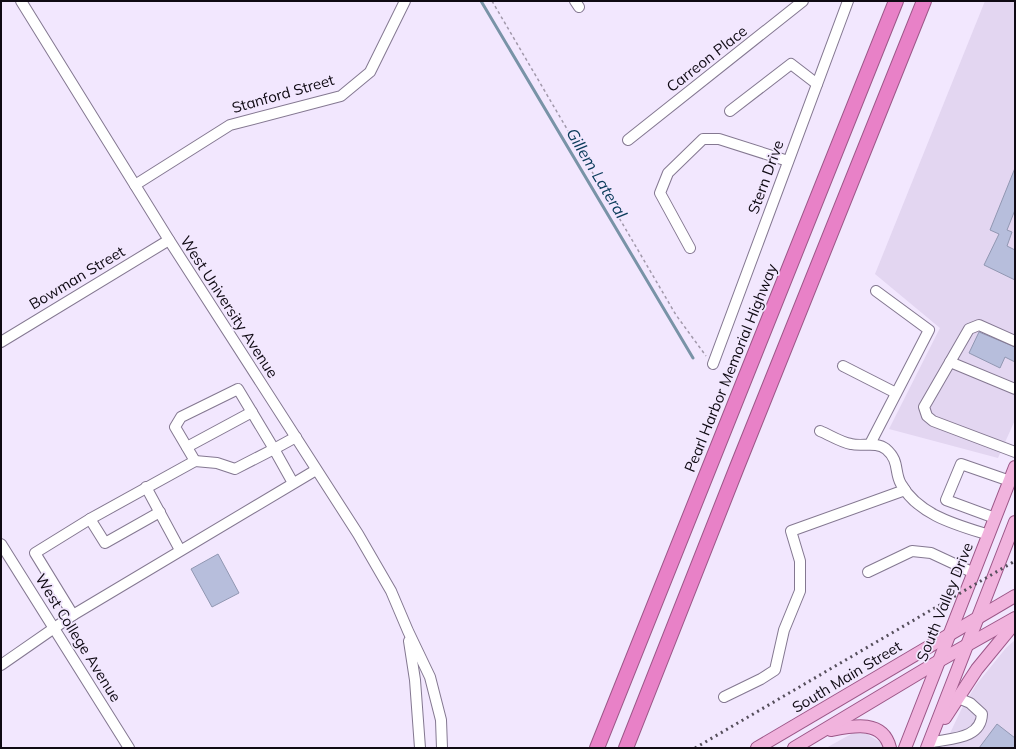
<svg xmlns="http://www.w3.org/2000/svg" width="1016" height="749" viewBox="0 0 1016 749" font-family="Mulish,sans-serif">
<rect width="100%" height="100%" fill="#f2e7fe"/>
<g fill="#e3d6f1">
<path d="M985 1H1015V420L998 458 889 429 940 328 875 274Z"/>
<path d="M1015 640V748H943L961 710 976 685 1006 648Z"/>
<path d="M853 733 867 734 880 742 883 748H826Z"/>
</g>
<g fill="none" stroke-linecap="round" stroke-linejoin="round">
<path stroke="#7993a7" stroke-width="3" d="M481 1 693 358"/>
</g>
<g fill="#b7bedc" stroke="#9197b2">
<path d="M1015 168V210L1007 230 1012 232 1007 246 1015 250V280L984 265 999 234 990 230Z"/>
<path d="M979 332 1015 347V362L1005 357 1000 368 969 353Z"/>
<path d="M218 554 239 593 212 607 191 569Z"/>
<path d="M997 724 1015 738V748H979Z"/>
</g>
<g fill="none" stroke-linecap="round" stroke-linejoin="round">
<g stroke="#847891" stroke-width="12">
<g id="minor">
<path d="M21 1 169 240 358 534 391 591 408 631 430 677 441 720 442 748"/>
<path d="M575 1 579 7"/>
<path d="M730 111 791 64 817 84"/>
<path d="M628 140 803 1"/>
<path d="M135 185 230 125 341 96 370 72 405 1"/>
<path d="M690 248 660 193 668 173 703 139H719L788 161"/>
<path d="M1 342 169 240"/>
<path d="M950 362 969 329 979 325 1015 341"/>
<path d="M713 364 848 1"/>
<path d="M843 366 896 393"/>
<path d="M1015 389 950 362 924 407 927 416 933 421 1015 452"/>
<path d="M820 431C830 435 840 442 851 444 862 447 876 441 886 449 900 461 894 472 901 484 918 515 957 525 989 535"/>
<path d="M870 444 929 330 876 291"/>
<path d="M187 447 252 412"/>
<path d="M195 461 217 463 235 469 274 449 293 483"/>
<path d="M146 487 180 550"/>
<path d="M995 518 946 500 961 464 1010 481"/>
<path d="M90 519 105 543 160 512"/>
<path d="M1 544 129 748"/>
<path d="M868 572 912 551 931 553 974 573"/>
<path d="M73 615 35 553 90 519 195 461 175 427 181 417 238 389 274 449 296 437"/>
<path d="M409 641 415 680 420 748"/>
<path d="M1 665 73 615 316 470"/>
<path d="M724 697 761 679 775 670 784 630 800 591V561L791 531 905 490"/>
<path d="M929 743C949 738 981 740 982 714L970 703 958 698"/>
</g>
</g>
<g stroke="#9c5788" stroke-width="14">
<g id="major">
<path d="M945 718 977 669 1014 624"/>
<path d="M831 730C852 726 883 719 890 748"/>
<path d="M757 748 1015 596"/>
<path d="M794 748 939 661 1015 618"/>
<path d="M905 748 1015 467"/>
<path d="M927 748 1015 522"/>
</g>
</g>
<g stroke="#9c5788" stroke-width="16">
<g id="highway">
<path d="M597 748 896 1"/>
<path d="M626 748 737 467 924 1"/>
</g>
</g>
<path stroke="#a198aa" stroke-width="1.5" stroke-dasharray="3 3" stroke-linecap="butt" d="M492 1 676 315 706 356"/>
<use href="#minor" stroke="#fff" stroke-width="10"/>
<use href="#major" stroke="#f1b3dd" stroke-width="12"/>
<use href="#highway" stroke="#e881c7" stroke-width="14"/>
<path stroke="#554e5b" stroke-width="3" stroke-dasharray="2 4" stroke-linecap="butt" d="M695 748 1015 561"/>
</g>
<g text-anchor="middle" stroke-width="3.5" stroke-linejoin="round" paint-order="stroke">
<g font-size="15" fill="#0f0a13" stroke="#f2e7fe">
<text transform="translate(707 59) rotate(-38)" y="5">Carreon Place</text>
<text transform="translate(283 94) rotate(-16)" y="5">Stanford Street</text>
<text transform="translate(766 177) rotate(-70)" y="5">Stern Drive</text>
<text transform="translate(77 278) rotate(-31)" y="5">Bowman Street</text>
<text transform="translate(229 307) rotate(57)" y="5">West University Avenue</text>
<text transform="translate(731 368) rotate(-68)" y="5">Pearl Harbor Memorial Highway</text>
<text transform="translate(945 602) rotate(-68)" y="5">South Valley Drive</text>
<text transform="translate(78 638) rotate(58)" y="5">West College Avenue</text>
<text transform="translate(847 677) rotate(-31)" y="5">South Main Street</text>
</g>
<g font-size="16" font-style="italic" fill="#093a59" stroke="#f2e7fe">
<text transform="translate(597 173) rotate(59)" y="6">Gillem Lateral</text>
</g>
</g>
<rect width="1016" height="749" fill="none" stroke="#0f0a13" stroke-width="4"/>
</svg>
